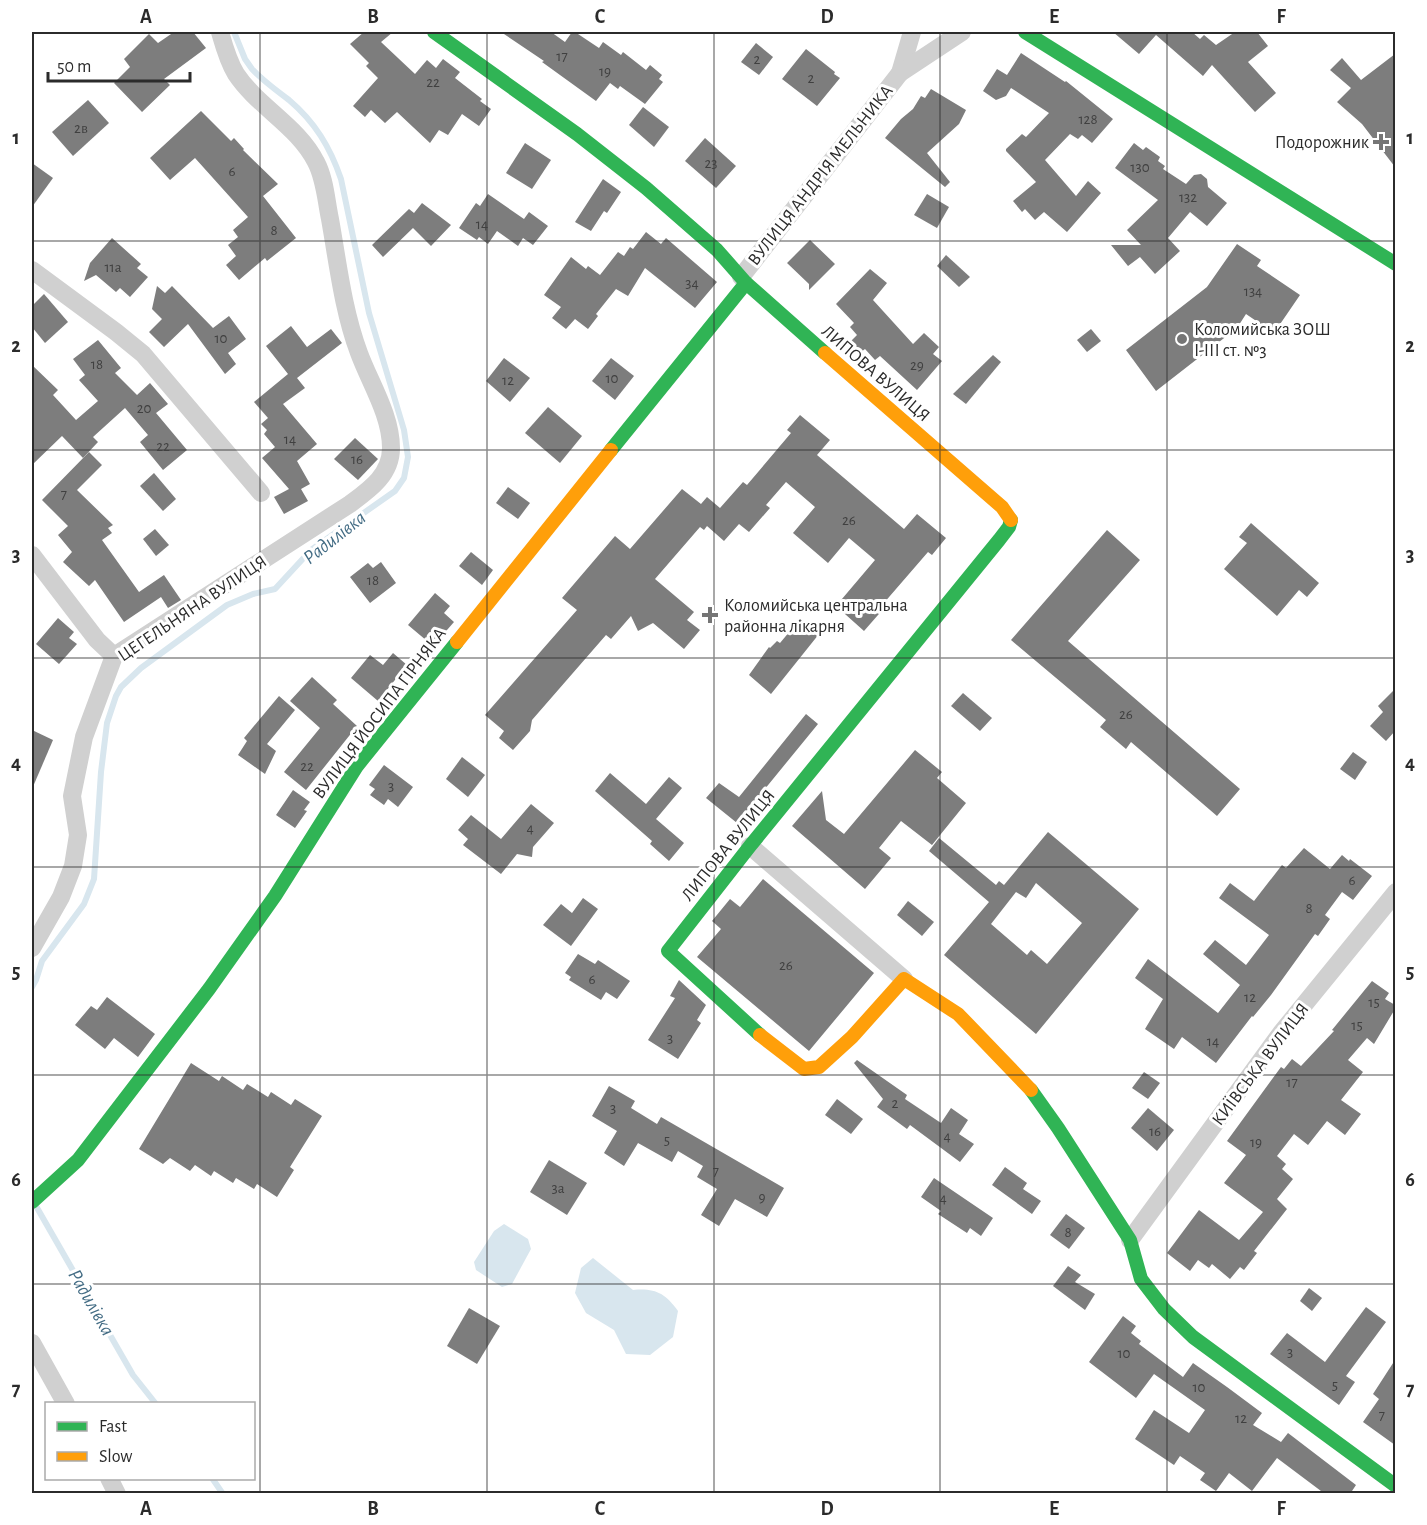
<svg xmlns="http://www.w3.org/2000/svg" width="1427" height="1525" viewBox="0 0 1427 1525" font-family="'Alegreya Sans',sans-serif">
<rect width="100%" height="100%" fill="#fff"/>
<g fill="#d8e6ee">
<path d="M504 1224 528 1239 531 1249 512 1284 502 1287 476 1270 474 1262 494 1231Z"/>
<path d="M593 1258 633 1290C655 1288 665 1293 678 1311L673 1337 650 1355 626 1354 614 1330 586 1313 575 1293 581 1268Z"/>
</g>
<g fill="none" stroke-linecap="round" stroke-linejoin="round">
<g stroke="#d8e6ee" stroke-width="6">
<path d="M32 987 36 980 42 961 84 904 94 879 101 772 107 723 116 696 121 687 141 668 227 605 253 594 275 589 311 550 395 491 404 478 408 457 404 430 369 313 341 179C330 147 315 122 289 100 276 90 263 81 252 69L245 59 234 32"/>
<path d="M36 1206 133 1375 156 1404"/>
<path d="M212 1478 223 1494"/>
</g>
</g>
<g fill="#7d7d7d" fill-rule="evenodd">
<path d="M174 32H193L206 48 164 79 170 85 142 112 114 83 130 67 124 59 149 34 158 43Z"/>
<path d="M364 32H393L381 42 415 74 427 60 436 68 443 59 460 72 455 78 482 99 480 101 491 109 479 126 462 114 448 135 439 130 430 143 397 112 385 123 371 110 365 117 353 106 378 78 366 66 369 63 350 44Z"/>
<path d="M501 32H551L565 42 572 32H575L599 48 603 42 621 55 623 52 646 70 650 65 662 75 659 79 663 82 645 104 620 86 618 89 610 83 596 101 542 62 544 61Z"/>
<path d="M1113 32H1192L1200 39 1204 35 1216 45 1235 32H1257L1268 46 1248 62 1276 93 1255 112 1212 65 1203 76 1156 35 1139 54Z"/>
<path d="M756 43 773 57 759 75 741 62Z"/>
<path d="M806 49 835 72 834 74 840 78 817 106 782 79Z"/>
<path d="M1021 53 1065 82 1066 81 1113 119 1092 143 1082 135 1078 139 1070 134 1045 160 1076 196 1088 181 1101 193 1067 232 1044 212 1035 220 1025 209 1022 212 1013 201 1036 182 1006 151V149L1022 134 1026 137 1049 113 1011 88 1006 96 996 100 983 91 997 69 1007 75Z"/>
<path d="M1395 54V167L1362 124 1337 102 1351 88 1330 70 1342 58 1361 80Z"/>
<path d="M931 89 966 110 959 124 927 153 950 182 945 187 885 138 901 119 913 109 921 96 925 98Z"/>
<path d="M88 100 109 123 73 156 52 132Z"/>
<path d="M643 107 669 127 654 147 629 125Z"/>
<path d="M201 111 231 141 234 138 244 149 243 150 278 184 263 196 296 238 267 261 265 258 239 280 226 265 236 256 228 245 238 237 233 230 248 217 195 158 170 180 150 158Z"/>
<path d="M705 138 736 166 716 188 685 161Z"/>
<path d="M525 143 551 160 532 189 506 173Z"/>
<path d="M1134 143 1143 150 1146 147 1160 157 1158 161 1165 166 1163 169 1186 184 1194 175 1201 174 1207 179 1208 187 1227 203 1207 226 1190 212 1168 238 1180 251 1155 274 1140 257 1128 266 1111 245H1141L1127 230 1158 200 1115 168Z"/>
<path d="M32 163 53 178 32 207Z"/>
<path d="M603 179 621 192 607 213 604 211 591 231 575 222Z"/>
<path d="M488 194 524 219 529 212 548 226 533 245 523 238 518 246 497 231 488 244 479 237 477 240 459 228 476 203 480 206Z"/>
<path d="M927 194 949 207 937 228 914 215Z"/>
<path d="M422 203 451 225 431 246 413 228 383 257 372 245 409 209 414 213Z"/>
<path d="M646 232 661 244 666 238 717 282 695 308 645 268 628 296 616 289 596 314 598 316 588 329 575 319 566 329 552 318 561 307 544 295 571 257 586 269 588 266 600 275 618 252 624 256 630 247 633 249Z"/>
<path d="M112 238 141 264 137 268 148 277 130 297 120 288 116 292 96 275 84 281 90 263Z"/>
<path d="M810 240 835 264 809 290V284L787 263Z"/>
<path d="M1237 244 1261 260 1257 266 1300 295 1274 333 1246 314 1237 328 1156 391 1126 350 1207 287Z"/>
<path d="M946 255 970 277 959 287 937 266Z"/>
<path d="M870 269 887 283 873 300 913 344 924 333 939 347 933 354 942 361 917 390 880 356 875 360 865 349 861 352 851 341 857 335 850 327 854 323 836 304Z"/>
<path d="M157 286 165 293 172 286 213 328 229 316 246 339 228 353 236 364 225 374 188 324 164 347 149 332 162 319 152 309Z"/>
<path d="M44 294 68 322 45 343 32 327V306Z"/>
<path d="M291 326 307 347 331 329 342 343 297 378 305 388 283 404 317 444 297 461 310 484 301 489 308 501 284 514 274 497 289 489 262 458 275 447 264 434 267 430 261 424 268 418 254 402 288 374 266 346Z"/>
<path d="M1091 329 1101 341 1087 352 1077 340Z"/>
<path d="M98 340 121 368 115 373 137 395 150 383 168 404 156 413 187 450 163 470 140 442 148 435 125 408 93 437 98 442 83 458 62 436 32 465V365L58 390 53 395 76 420 98 401 79 380 85 375 73 359Z"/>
<path d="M993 355 1001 362 966 404 953 394Z"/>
<path d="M504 358 530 378 510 402 486 381Z"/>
<path d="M611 358 634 376 615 400 592 381Z"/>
<path d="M548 407 582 436 560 463 525 433Z"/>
<path d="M800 415 830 440 817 455 904 529 917 514 946 538 932 555 928 552 883 604 885 607 864 631 836 606 875 560 849 538 828 563 793 533 815 507 786 482 766 505 770 508 749 532 739 524 724 541 707 526 704 530 700 527 655 579 694 612 687 620 700 630 684 649 653 623 638 631 631 616 611 639 606 635 532 720 530 731 513 750 499 738 504 731 485 715 577 610 562 598 615 536 630 549 682 489 701 504 707 497 720 508 743 482 747 485 791 433 787 430Z"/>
<path d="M355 438 378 459 358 480 334 459Z"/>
<path d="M89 452 102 465 77 490 113 525 108 528 112 533 102 540 139 592 164 575 181 600 168 608 161 597 124 622 95 580 89 586 63 562 72 552 58 535 68 526 42 500Z"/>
<path d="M154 473 176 499 163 511 140 486Z"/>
<path d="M508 487 530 503 518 519 496 503Z"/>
<path d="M1251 523 1319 583 1307 597 1299 590 1277 616 1224 569 1247 543 1239 537Z"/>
<path d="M155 529 169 545 156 556 143 539Z"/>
<path d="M1107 530 1140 560 1068 641 1240 789 1217 816 1131 742 1126 749 1100 727 1106 720 1011 640Z"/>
<path d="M471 552 493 570 482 585 459 566Z"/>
<path d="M381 562 396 583 370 603 350 577 368 563 373 568Z"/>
<path d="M435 593 450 606 444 613 454 622 433 646 408 625Z"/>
<path d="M58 618 74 632 69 638 77 644 59 664 36 644Z"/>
<path d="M800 619 819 634 771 694 749 675 769 647 770 648 777 641 780 643Z"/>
<path d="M393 653 407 665 378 701 351 678 370 655 383 665Z"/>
<path d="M312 677 337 700 333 704 357 726 306 790 284 772 320 728 290 701Z"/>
<path d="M1395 689V731L1386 741 1370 726 1383 712 1378 706Z"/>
<path d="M963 693 992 718 980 731 951 706Z"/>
<path d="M279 696 295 710 267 744 276 751 265 774 238 755 247 741 244 738Z"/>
<path d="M806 714 818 724 737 823 706 798 719 783 739 797Z"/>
<path d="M32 730 53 740 32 789Z"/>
<path d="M915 750 942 772 937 778 966 803 932 845 901 821 879 848 891 858 865 889 792 826 822 791 826 820 844 834Z"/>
<path d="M1353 752 1367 762 1355 780 1340 769Z"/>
<path d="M462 757 485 775 468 797 446 779Z"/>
<path d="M384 765 413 787 398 807 388 799 384 805 370 795 375 789 369 785Z"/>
<path d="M610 773 646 804 669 777 682 788 656 819 684 843 669 861 650 844 652 841 595 791Z"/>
<path d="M293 790 310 802 304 810 307 811 295 828 276 815Z"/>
<path d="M531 804 554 823 533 847 532 857 517 854 501 874 463 845 468 839 458 830 471 815 501 839Z"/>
<path d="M1048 832 1139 909 1036 1034 944 955 989 902 929 851 939 838 996 885 999 881 1004 885ZM1036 883 1082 923 1047 964 1031 950 1027 955 991 924 1016 892 1026 898Z"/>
<path d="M1304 848 1330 869 1342 855 1349 861 1350 859 1372 876 1353 900 1342 892 1325 915 1330 919 1318 936 1315 934 1271 995 1253 1017 1252 1016 1216 1063 1182 1037 1174 1049 1145 1029 1163 999 1135 978 1148 959 1218 1013 1240 985 1203 954 1215 940 1246 965 1269 935 1219 898 1230 883 1254 901 1282 865 1286 868Z"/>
<path d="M763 879 874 973 809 1051 697 957 721 929 712 921 730 899 740 907Z"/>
<path d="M583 898 598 909 571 946 543 925 561 904 572 913Z"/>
<path d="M908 901 934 922 922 936 897 915Z"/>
<path d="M578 954 595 964 598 960 630 981 617 999 606 992 601 1000 569 980 571 977 565 973Z"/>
<path d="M679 980 706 1005 697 1020 701 1023 678 1059 648 1040 675 998 670 996Z"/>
<path d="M1372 981 1389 993 1385 999 1395 1005V1009L1374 1044 1367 1038 1348 1060 1363 1072 1341 1100 1361 1114 1345 1135 1327 1121 1308 1145 1294 1134 1277 1156 1286 1164 1282 1169 1293 1179 1277 1199 1287 1209 1254 1251 1257 1253 1244 1270 1240 1267 1230 1279 1212 1264 1209 1268 1198 1260 1190 1271 1167 1253 1199 1210 1239 1240 1263 1212 1224 1183 1246 1155 1227 1141 1281 1067 1284 1069 1292 1059 1301 1066 1334 1031 1332 1030Z"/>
<path d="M107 997 155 1034 138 1057 114 1038 105 1049 75 1025 91 1006 97 1010Z"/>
<path d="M857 1060 907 1095 905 1099 941 1123 951 1108 968 1120 959 1134 974 1144 960 1162 910 1125 907 1129 877 1107 883 1099 854 1063Z"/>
<path d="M191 1063 219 1081 222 1076 243 1090 247 1084 268 1097 271 1092 291 1105 295 1099 322 1116 290 1167 294 1170 277 1197 257 1184 254 1189 236 1178 233 1183 214 1171 211 1176 195 1165 190 1171 170 1158 163 1164 139 1149Z"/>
<path d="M1144 1072 1160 1083 1148 1099 1132 1088Z"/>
<path d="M609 1086 635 1101 631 1108 657 1124 661 1117 784 1188 767 1217 735 1199 719 1226 701 1215 717 1189 697 1177 703 1166 678 1151 672 1162 638 1143 624 1166 604 1153 617 1131 592 1116Z"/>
<path d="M837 1099 863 1119 851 1134 825 1115Z"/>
<path d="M1148 1108 1174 1130 1157 1151 1131 1128Z"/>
<path d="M549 1160 587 1183 567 1215 530 1192Z"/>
<path d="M1005 1167 1027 1183 1023 1189 1041 1201 1032 1214 992 1185Z"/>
<path d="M934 1178 993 1218 981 1236 970 1228 967 1233 938 1214 941 1211 921 1197Z"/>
<path d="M1066 1214 1085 1228 1069 1249 1050 1235Z"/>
<path d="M1068 1266 1081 1275 1075 1282 1095 1294 1085 1310 1053 1286Z"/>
<path d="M1309 1288 1322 1298 1312 1311 1300 1301Z"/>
<path d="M1366 1307 1386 1322 1346 1376 1355 1382 1339 1405 1270 1354 1287 1333 1325 1362Z"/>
<path d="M469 1308 500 1326 477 1364 447 1346Z"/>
<path d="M1123 1316 1136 1326 1131 1333 1141 1341 1139 1344 1183 1377 1193 1363 1227 1387 1262 1413 1253 1425 1281 1442 1288 1433 1356 1485 1350 1494H1325L1277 1458 1252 1491 1229 1473 1216 1491 1200 1480 1205 1473 1180 1456 1174 1465 1135 1439 1154 1410 1189 1433 1205 1410 1154 1374 1136 1398 1089 1362Z"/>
<path d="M1395 1360V1445L1363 1422 1379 1399 1373 1394Z"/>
</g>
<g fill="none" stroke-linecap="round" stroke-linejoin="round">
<g stroke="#d0d0d0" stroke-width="18">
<path d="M900 73 912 32"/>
<path d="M32 270 116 332 143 354 261 493"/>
<path d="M741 277 900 73 962 32"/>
<path d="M32 555 97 640 114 656"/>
<path d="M750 846 904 979"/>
<path d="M32 948 61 897 73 866 78 835 72 796 84 737 114 656 350 504C369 490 391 475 391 448 391 415 370 383 359 353 343 310 338 264 330 219 326 200 325 179 316 162 298 126 258 107 236 74 228 61 224 46 220 32"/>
<path d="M1130 1240 1281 1033 1396 892"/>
<path d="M32 1343 66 1404"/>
<path d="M109 1478 117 1494"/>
</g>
<g stroke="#30b455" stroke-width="14">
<path d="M434 32 577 134 646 188 717 250 746 283 825 353"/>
<path d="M1025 32 1396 264"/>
<path d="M611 450 746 283"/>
<path d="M760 1035 668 951 750 846 999 540 1009 527 1011 520"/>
<path d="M1031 1090 1058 1128 1130 1240 1141 1279 1164 1309 1193 1337 1396 1486"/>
<path d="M32 1202 78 1160 209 989 275 896 357 766 457 642"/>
</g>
<g stroke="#ff9f0a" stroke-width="14">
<path d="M825 353 1002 507 1011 520"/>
<path d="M457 642 611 450"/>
<path d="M760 1035 804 1069 819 1067 852 1037 904 979 958 1014 1031 1090"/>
</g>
</g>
<path fill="none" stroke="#2b2b2b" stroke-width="1.5" stroke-opacity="0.55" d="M260 32V1494M487 32V1494M714 32V1494M940 32V1494M1167 32V1494M32 241H1396M32 450H1396M32 658H1396M32 867H1396M32 1075H1396M32 1284H1396"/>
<g fill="#757575" stroke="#fff" stroke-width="2">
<path d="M1378 133h6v6h6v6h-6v6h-6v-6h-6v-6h6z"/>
<circle cx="1182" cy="339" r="6"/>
<path d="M707 606h6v6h6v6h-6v6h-6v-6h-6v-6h6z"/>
</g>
<g text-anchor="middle" stroke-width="6" stroke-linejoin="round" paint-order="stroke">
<g font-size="15" fill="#404040">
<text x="562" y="61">17</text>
<text x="757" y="64">2</text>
<text x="605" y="76">19</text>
<text x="811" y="83">2</text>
<text x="433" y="87">22</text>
<text x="1088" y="124">128</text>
<text x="81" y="133">2в</text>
<text x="711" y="168">23</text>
<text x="1140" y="172">130</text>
<text x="232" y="176">6</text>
<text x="1188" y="202">132</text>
<text x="482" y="229">14</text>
<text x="274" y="235">8</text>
<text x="113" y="272">11а</text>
<text x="692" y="288">34</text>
<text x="1253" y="296">134</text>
<text x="221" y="343">10</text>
<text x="97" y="369">18</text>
<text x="917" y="370">29</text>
<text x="612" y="383">10</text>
<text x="508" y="385">12</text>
<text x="144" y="413">20</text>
<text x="290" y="444">14</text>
<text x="163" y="451">22</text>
<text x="357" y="464">16</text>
<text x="64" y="499">7</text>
<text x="849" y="525">26</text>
<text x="373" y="585">18</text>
<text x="1126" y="719">26</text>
<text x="307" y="771">22</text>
<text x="391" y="791">3</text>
<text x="530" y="833">4</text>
<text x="1352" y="885">6</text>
<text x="1309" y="913">8</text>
<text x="786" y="970">26</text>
<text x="592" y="984">6</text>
<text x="1250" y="1002">12</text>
<text x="1374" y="1007">15</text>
<text x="1357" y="1030">15</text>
<text x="670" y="1043">3</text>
<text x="1213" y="1046">14</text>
<text x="1292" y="1087">17</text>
<text x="895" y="1108">2</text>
<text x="613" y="1113">3</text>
<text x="1155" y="1136">16</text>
<text x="947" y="1141">4</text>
<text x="667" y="1145">5</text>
<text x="1256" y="1147">19</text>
<text x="716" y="1176">7</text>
<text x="558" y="1193">3а</text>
<text x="762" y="1202">9</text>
<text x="943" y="1203">4</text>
<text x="1068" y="1237">8</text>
<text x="1290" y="1357">3</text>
<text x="1124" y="1358">10</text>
<text x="1335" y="1390">5</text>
<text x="1199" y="1392">10</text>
<text x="1382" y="1420">7</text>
<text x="1241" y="1423">12</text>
</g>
<g font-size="18" fill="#2b2b2b" stroke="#fff" text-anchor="start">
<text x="1369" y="148" text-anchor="end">Подорожник</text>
<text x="1194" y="335">Коломийська ЗОШ<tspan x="1194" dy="21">І-ІІІ ст. №3</tspan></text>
<text x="724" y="611">Коломийська центральна<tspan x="724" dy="21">районна лікарня</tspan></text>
</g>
<g font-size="18" fill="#2b2b2b" stroke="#fff">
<text transform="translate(820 175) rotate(-52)" y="6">ВУЛИЦЯ АНДРІЯ МЕЛЬНИКА</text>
<text transform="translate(876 373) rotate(41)" y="6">ЛИПОВА ВУЛИЦЯ</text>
<text transform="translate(192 608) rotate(-34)" y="6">ЦЕГЕЛЬНЯНА ВУЛИЦЯ</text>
<text transform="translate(379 713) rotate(-53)" y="6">ВУЛИЦЯ ЙОСИПА ГІРНЯКА</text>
<text transform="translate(728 845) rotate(-51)" y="6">ЛИПОВА ВУЛИЦЯ</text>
<text transform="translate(1260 1064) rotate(-53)" y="6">КИЇВСЬКА ВУЛИЦЯ</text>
</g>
<g font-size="20" font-style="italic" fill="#436c84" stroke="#fff">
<text transform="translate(334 537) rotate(-38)" y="7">Радилівка</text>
<text transform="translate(92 1302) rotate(60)" y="7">Радилівка</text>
</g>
</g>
<rect width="1427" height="1525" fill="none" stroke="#ffffff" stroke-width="66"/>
<rect x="45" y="1402" width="210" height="78" fill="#ffffff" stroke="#aaaaaa" stroke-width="1.5"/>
<rect x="57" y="1422" width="30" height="9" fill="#30b455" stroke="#aaaaaa" stroke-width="1.5"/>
<text x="99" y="1432" font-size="18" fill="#2b2b2b">Fast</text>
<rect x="57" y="1452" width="30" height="9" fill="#ff9f0a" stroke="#aaaaaa" stroke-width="1.5"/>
<text x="99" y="1462" font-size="18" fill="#2b2b2b">Slow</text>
<path d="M48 72v9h142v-9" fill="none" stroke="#2b2b2b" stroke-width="3"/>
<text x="57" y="72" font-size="18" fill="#2b2b2b" stroke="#ffffff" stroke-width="4.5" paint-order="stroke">50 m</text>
<rect x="33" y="33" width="1361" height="1459" fill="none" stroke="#2b2b2b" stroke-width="2"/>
<g font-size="20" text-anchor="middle" font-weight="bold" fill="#2b2b2b">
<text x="146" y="23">A</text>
<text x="373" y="23">B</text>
<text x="600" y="23">C</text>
<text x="827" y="23">D</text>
<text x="1054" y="23">E</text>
<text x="1281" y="23">F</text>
<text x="16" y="144">1</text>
<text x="1410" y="144">1</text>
<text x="16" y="352">2</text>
<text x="1410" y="352">2</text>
<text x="16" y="561">3</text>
<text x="1410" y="561">3</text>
<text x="16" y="769">4</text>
<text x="1410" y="769">4</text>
<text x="16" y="978">5</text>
<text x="1410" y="978">5</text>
<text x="16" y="1186">6</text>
<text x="1410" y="1186">6</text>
<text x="16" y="1395">7</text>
<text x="1410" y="1395">7</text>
<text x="146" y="1515">A</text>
<text x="373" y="1515">B</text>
<text x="600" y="1515">C</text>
<text x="827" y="1515">D</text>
<text x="1054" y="1515">E</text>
<text x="1281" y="1515">F</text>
</g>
</svg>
